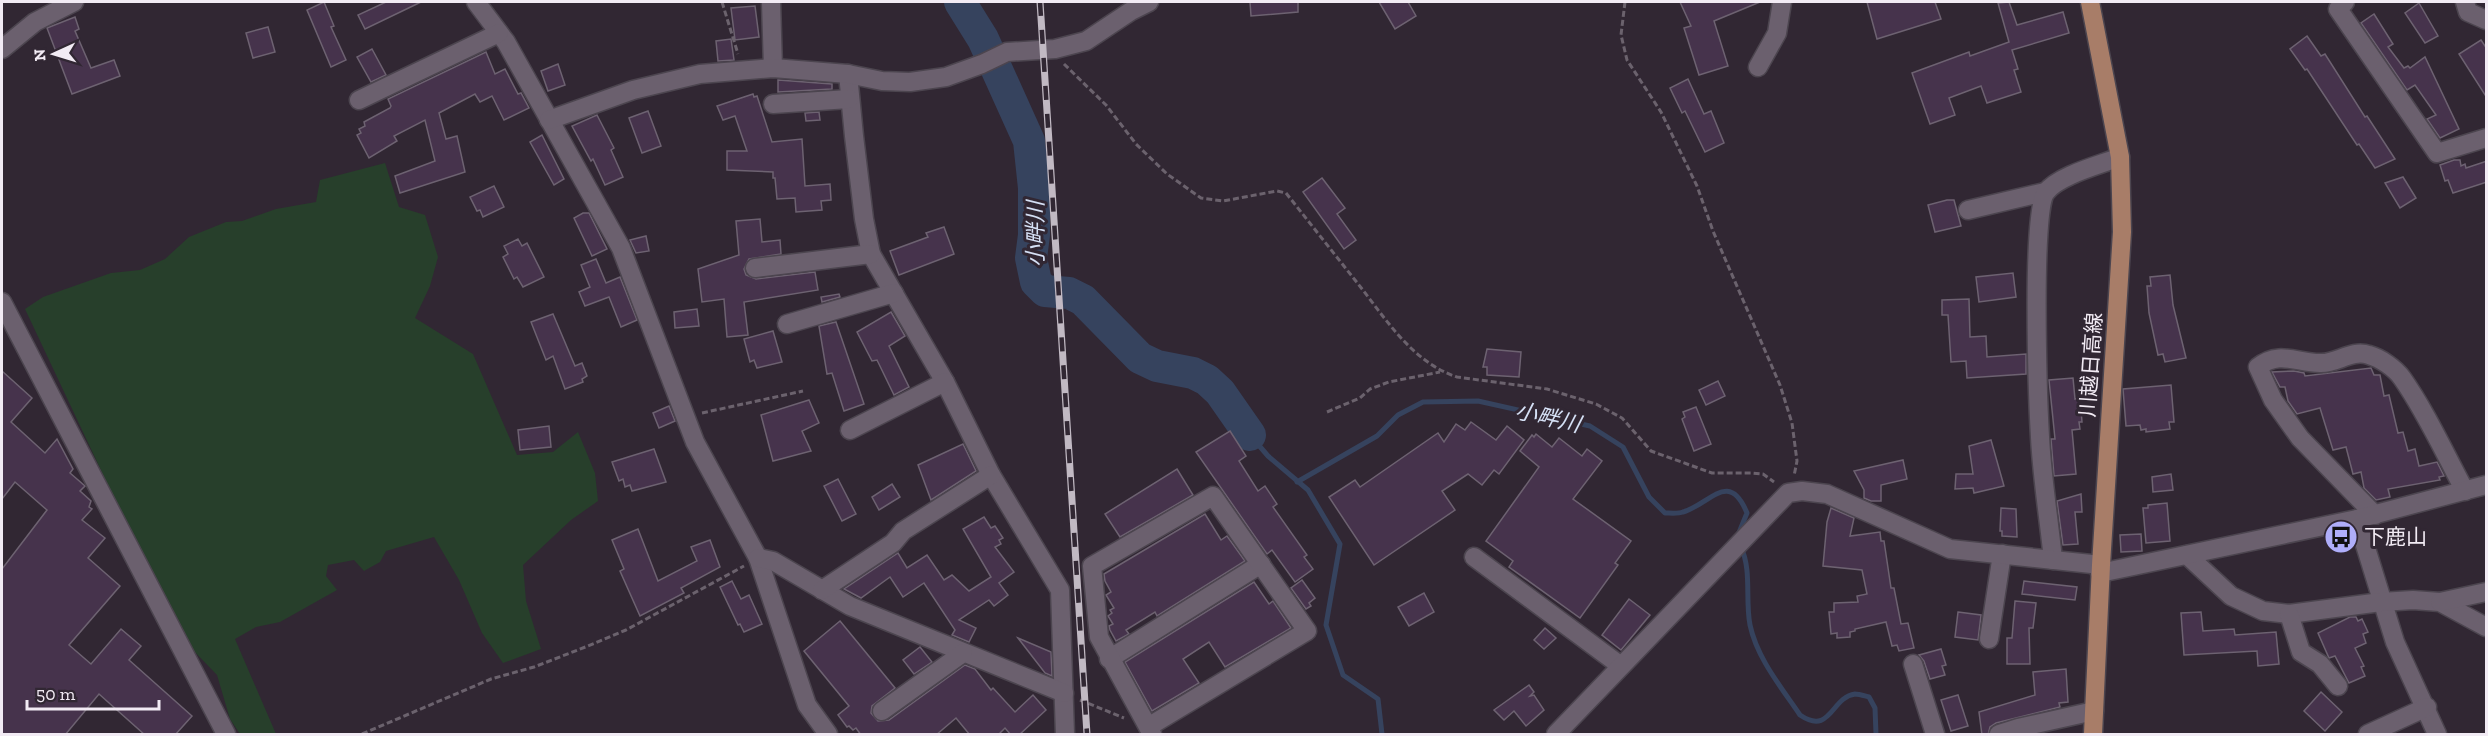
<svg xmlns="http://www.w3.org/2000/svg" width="2488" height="736" viewBox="0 0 2488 736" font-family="'Zilla Slab','Noto Sans JP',serif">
<rect width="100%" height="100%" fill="#312733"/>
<path fill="#273f2b" d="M385 163 399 207 425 215 438 257 430 286 415 318 473 354 517 455 553 452 578 432 595 473 598 501 571 520 523 565 526 601 541 649 503 663 482 633 459 580 434 537 386 551 380 562 364 571 354 560 328 565 326 576 337 590 280 622 256 627 235 639 276 734H240L230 719 217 675 189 646 107 483 25 309 43 297 111 273 140 270 165 259 189 237 226 222 242 221 276 209 316 202 320 180Z"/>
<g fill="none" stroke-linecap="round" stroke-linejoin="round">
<g stroke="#36435e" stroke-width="5">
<path d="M1250 435 1268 456 1308 490 1340 544 1326 625 1343 675 1378 699 1382 734"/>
<path d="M1297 482 1377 436 1398 415 1423 402 1478 401 1590 426 1623 447 1649 497 1665 513C1670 513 1678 514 1683 512 1710 504 1729 469 1747 513L1738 535"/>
<path d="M1741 547C1752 571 1745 599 1750 625 1757 658 1781 687 1800 715 1831 736 1831 697 1855 694 1859 694 1865 696 1869 697L1875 708 1876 734"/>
</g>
<path stroke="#36435e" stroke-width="32" d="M960 2 983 39 1029 141 1034 188V235L1031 258 1036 282 1045 291 1069 293 1083 300 1140 358 1157 366 1193 373 1207 380 1220 392 1250 435"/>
</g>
<g fill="#46334c" stroke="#6d6271" stroke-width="1.5">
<path d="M324 2 334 26 331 27 346 60 331 67 307 10Z"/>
<path d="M386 2H421L365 29 358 15Z"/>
<path d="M1250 2H1298V12L1251 16Z"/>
<path d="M1379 2H1408L1416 16 1395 29Z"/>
<path d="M1680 2H1760L1714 21 1728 66 1699 75 1684 28 1691 26Z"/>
<path d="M1867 2H1935L1941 19 1877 39Z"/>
<path d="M2009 2 2017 25 2063 12 2069 33 2012 50 2018 69 2014 70 2021 92 1987 103 1981 86 1949 98 1955 115 1930 124 1912 73 1969 52 1970 56 2009 42 1998 3Z"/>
<path d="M2419 3 2438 36 2425 43 2405 13Z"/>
<path d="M755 6 759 37 735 40 731 8Z"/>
<path d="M2374 14 2393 44 2388 47 2404 68 2408 66 2410 68 2425 57 2459 129 2440 138 2427 119 2436 115 2415 85 2407 90 2361 23Z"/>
<path d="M75 17 79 29 75 31 91 68 114 60 120 76 72 94 47 28Z"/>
<path d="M268 27 275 52 253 58 246 33Z"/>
<path d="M2307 36 2321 56 2325 54 2365 117 2367 116 2395 159 2375 168 2359 144 2357 145 2307 69 2305 70 2290 49Z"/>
<path d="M731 39 734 60 718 61 716 41Z"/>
<path d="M2481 40 2487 49V98L2459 54Z"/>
<path d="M372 49 386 75 371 82 357 57Z"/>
<path d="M486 52 495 74 505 69 518 94 521 93 529 108 504 120 492 96 480 102 475 94 439 113 446 139 457 136 465 172 400 193 395 176 435 161 425 120 394 136 397 141 369 158 357 135 361 133 359 129 365 126 364 122 390 108 391 106 388 99Z"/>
<path d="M558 64 565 85 548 91 541 71Z"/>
<path d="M1688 79 1704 114 1711 111 1724 143 1705 152 1685 111 1682 113 1670 88Z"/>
<path d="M778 80 832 84V89L778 92Z"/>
<path d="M753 94 754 97 757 96 772 142 802 139 805 186 830 184 831 200 821 201 822 210 796 212 795 198 777 199 775 178H773V172L727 170V151H747L735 116 723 120 717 106Z"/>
<path d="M648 111 661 146 642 153 629 118Z"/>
<path d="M819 112 820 120 806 121 805 113Z"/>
<path d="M597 115 614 148 611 150 623 177 605 185 593 159 591 161 572 126Z"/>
<path d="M542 135 564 179 554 185 530 142Z"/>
<path d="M2454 160H2460L2461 166 2465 164 2466 168 2487 161V182L2453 193 2448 180 2445 181 2440 165Z"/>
<path d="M2403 177 2416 198 2400 208 2385 183Z"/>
<path d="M1322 178 1345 208 1337 214 1356 240 1344 249 1303 192Z"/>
<path d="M494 186 504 207 483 217 480 210 477 211 470 197Z"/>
<path d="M1947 200H1954L1961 226 1935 232 1928 205Z"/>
<path d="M583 213H589L607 249 592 256 574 218Z"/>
<path d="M760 219 762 242 780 240 781 254 749 259 744 269 746 275 756 279 815 272 818 290 744 302 748 335 727 337 724 299 702 302 698 269 739 255 736 221Z"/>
<path d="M944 227 954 254 899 275 890 251 928 237 926 233Z"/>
<path d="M646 236 649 251 636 253 630 240Z"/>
<path d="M518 239 522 246 527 243 544 277 523 287 517 277 514 279 503 257 508 254 504 246Z"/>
<path d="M596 259 606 283 620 277 637 320 621 327 609 297 585 306 579 292 590 287 581 265Z"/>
<path d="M2013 273 2016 297 1979 302 1976 277Z"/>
<path d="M2170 275 2173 305 2186 358 2165 362 2163 354 2158 355 2149 313 2147 286H2151L2150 277Z"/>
<path d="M839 294 840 297 822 302 821 297Z"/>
<path d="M1969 299 1970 337 1986 336 1987 357 2026 354V374L1967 378 1966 361 1951 362 1948 315H1942V300Z"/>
<path d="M697 309 699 326 675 328 674 312Z"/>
<path d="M891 312 905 336 889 346 909 387 894 395 877 360 872 361 857 332Z"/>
<path d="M553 314 575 366 582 363 587 376 582 379 583 382 565 389 553 356 546 360 531 322Z"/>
<path d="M836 322 864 404 844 411 832 373 827 374 819 326Z"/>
<path d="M773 331 782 362 757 368 754 360 750 362 744 339Z"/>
<path d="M1487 349 1521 352 1519 377 1487 375V367H1483Z"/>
<path d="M2371 368 2374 375H2380L2384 396 2389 395 2398 433 2403 432 2408 451 2415 449 2419 466 2437 462 2444 476 2439 477 2440 480 2388 489 2390 497 2376 500 2364 488 2361 472 2353 474 2346 447 2333 450 2320 408 2297 414 2288 401 2285 387H2280L2272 372 2294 371 2304 373 2305 376Z"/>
<path d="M2 371 32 398 11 422 45 453 57 439 73 469 70 473 85 486 80 491 91 501 89 507 92 509 82 520 105 538 88 558 120 586 69 645 91 664 121 629 141 646 129 660 192 716 175 735H145L99 694 65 735H2V569L47 510 15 482 2 499Z"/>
<path d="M2073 378 2075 399 2080 398 2082 422H2079L2080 429 2072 430 2076 474 2054 476 2051 439H2055L2049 380Z"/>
<path d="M1718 381 1725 396 1706 405 1699 390Z"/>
<path d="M2171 385 2174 422H2169L2170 429 2146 432V429L2141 430 2140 425 2126 426 2123 389Z"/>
<path d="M809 400 819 423 802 431 811 451 773 461 761 415Z"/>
<path d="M669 406 675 421 659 428 653 413Z"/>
<path d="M1696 407 1711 444 1694 451 1682 419 1685 417 1683 412Z"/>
<path d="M1471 422 1496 440 1507 426 1524 440 1499 474 1494 470 1482 485 1468 474 1442 491 1455 510 1374 565 1329 497 1355 480 1360 487 1438 433 1444 442 1456 424 1465 430Z"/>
<path d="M549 426 551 447 520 450 518 430Z"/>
<path d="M1230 431 1246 456 1239 461 1258 491 1265 486 1277 504 1273 507 1307 555 1304 557 1313 569 1295 582 1272 550 1267 554 1196 452Z"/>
<path d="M1536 434 1552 447 1559 438 1582 456 1587 449 1602 461 1573 499 1631 541 1615 563 1618 565 1580 618 1509 567 1513 561 1486 541 1539 467 1520 451 1532 435 1534 437Z"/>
<path d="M1991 440 2004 486 1974 493 1973 488 1955 489 1956 474H1973L1969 446Z"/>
<path d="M963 444 976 471 931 500 918 465Z"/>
<path d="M654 449 666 482 632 491 630 485 625 487 623 479 619 481 612 462Z"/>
<path d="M1903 460 1907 479 1881 485V501H1871L1864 498V490L1854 471Z"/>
<path d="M1177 469 1193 495 1120 537 1105 514Z"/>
<path d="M2171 474 2173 490 2153 492 2152 477Z"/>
<path d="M838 479 856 514 842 521 824 486Z"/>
<path d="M892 484 900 497 879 510 872 497Z"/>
<path d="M2081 494 2082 512H2075L2078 544 2063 545 2057 501Z"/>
<path d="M2167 503 2170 541 2146 543 2143 508H2148V505Z"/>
<path d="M1831 508 1854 518 1850 536 1880 532 1881 541H1884L1891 588H1894L1901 624 1908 623 1914 648 1899 651 1897 645 1892 646 1886 622 1855 629V631L1850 632V637L1837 638V633L1831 634 1829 612H1834V603L1858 602 1857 596 1867 594 1862 570 1823 566 1827 522Z"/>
<path d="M2001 508 2016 509 2017 537 2002 536V531H2000Z"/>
<path d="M1205 514 1221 540 1227 536 1245 561 1157 616 1155 612 1126 630 1129 634 1116 641 1110 630 1109 626 1113 624 1108 616 1112 613 1110 610 1114 608 1106 595 1111 592 1105 581 1104 574Z"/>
<path d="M984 517 991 528 995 526 1003 538 999 540 1001 544 995 547 1014 572 999 583 1008 595 994 606 989 600 959 620 976 628 969 642 952 635 955 630 924 583 903 597 890 577 861 598 844 589 898 553 907 568 927 555 944 580 952 575 969 591 991 577 963 529Z"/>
<path d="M638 529 658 581 697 561 691 547 710 540 720 567 681 588 684 593 640 616 620 571 624 569 612 540Z"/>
<path d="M2141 534 2142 551 2121 552 2120 535Z"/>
<path d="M1302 580 1315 598 1309 603 1311 606 1306 609 1291 588Z"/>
<path d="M732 581 741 599 749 595 762 624 744 632 740 624 738 625 720 587Z"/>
<path d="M2024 581 2077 587 2075 600 2022 594Z"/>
<path d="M1254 582 1269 604 1273 601 1291 628 1225 667 1209 642 1183 659 1199 683 1152 711 1125 662Z"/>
<path d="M1424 593 1434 612 1409 626 1398 607Z"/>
<path d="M1629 599 1650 615 1621 650 1602 635Z"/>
<path d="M2015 601 2036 603 2033 628H2029L2030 664H2007V638H2012Z"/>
<path d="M1958 612 1981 615 1978 640 1955 637Z"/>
<path d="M2201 612 2203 631 2234 629 2235 635 2276 632 2279 664 2258 666 2257 651 2184 655 2181 613Z"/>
<path d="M2350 617H2356L2358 621 2362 619 2368 632 2363 634 2366 643 2355 648 2364 666 2361 667 2365 676 2349 683 2335 656 2329 658 2318 633Z"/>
<path d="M840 621 895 688 872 706 871 713 878 721 889 720 965 665 975 669 991 690 993 688 1015 712 1033 695 1046 710 1019 735H1011L1005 728 998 735H970L956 718 936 735H861L856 728 853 730 849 726 847 727 838 715 849 706 804 651Z"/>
<path d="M1545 628 1556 638 1544 649 1534 640Z"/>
<path d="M1018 638 1051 652 1052 676 1045 673Z"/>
<path d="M920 647 932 662 914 674 903 660Z"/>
<path d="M1941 649 1946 665 1942 666 1945 675 1930 679 1924 661 1919 655Z"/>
<path d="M2066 669 2068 702 2059 703 2060 707 1996 723 1990 727 1988 735H1982L1979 712 2035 695 2033 672Z"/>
<path d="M1529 685 1534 692 1530 696 1534 695 1544 710 1526 726 1514 711 1504 720 1494 710Z"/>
<path d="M2321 692 2342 712 2325 731 2304 711Z"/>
<path d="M1958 695 1968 726 1951 731 1941 700Z"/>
</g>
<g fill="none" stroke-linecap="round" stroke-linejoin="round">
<g stroke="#4c454f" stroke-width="21">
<g id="minor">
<path d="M476 2 506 42 621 248 695 442 758 558 807 705 828 734"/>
<path d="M771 2 773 68"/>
<path d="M2345 2 2338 9 2437 153 2486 138"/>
<path d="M2465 2 2468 12 2486 20"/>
<path d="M2 49 35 22 74 2"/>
<path d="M1758 67 1777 33 1782 2"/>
<path d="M848 74 854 136 864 219 871 254 945 382 991 475 1060 590 1065 734"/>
<path d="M359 100 499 33"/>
<path d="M773 104 849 99"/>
<path d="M549 120 633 90 700 74 773 68 848 74 882 81 910 82 946 77 982 64 1007 52 1055 49 1086 41 1131 11 1149 2"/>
<path d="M1968 210 2045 192"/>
<path d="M755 268 871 254"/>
<path d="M2 302 226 734"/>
<path d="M787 324 894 293"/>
<path d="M850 430 945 382"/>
<path d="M2375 515 2300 438 2273 400 2258 367C2279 350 2297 363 2320 363 2337 364 2351 349 2369 355 2380 358 2395 368 2402 378 2426 412 2445 454 2465 491"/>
<path d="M2357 519 2395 642 2437 734"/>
<path d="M2187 555 2231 596 2263 611 2289 614 2381 602 2413 600 2440 602 2486 627"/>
<path d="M1474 557 1621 666"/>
<path d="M758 558 773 561 850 606 1064 693"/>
<path d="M2053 560C2049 519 2042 478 2040 437 2038 403 2031 210 2046 192 2059 175 2100 165 2120 157"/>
<path d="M2100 573 2357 519 2486 485"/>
<path d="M822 590 893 543 903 531 991 475"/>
<path d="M2440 602 2486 592"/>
<path d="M2289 614 2301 652 2320 664 2338 686"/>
<path d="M1989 639 2002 554"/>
<path d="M1109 659 1261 564"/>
<path d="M1913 664 1935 734"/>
<path d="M882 711 963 653"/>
<path d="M1148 727 1307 631 1213 496 1092 566 1099 637 1148 727 1152 734"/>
<path d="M1556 734 1788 493 1802 491 1827 494 1950 549 2101 565"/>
<path d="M1999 734 2018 728 2094 711"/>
<path d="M2368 734 2427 707"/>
</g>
</g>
<g stroke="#4c454f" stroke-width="21">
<path id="major" d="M2090 2 2120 157 2122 232 2101 565 2093 734"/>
</g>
<g stroke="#6b626d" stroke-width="3" stroke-dasharray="6 3" stroke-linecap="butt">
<path d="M722 2 738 54"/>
<path d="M1625 2 1621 35 1627 60 1661 112 1697 186 1713 231 1780 385 1792 423 1797 461 1794 476"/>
<path d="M1064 64 1106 105 1136 144 1167 174 1201 198 1223 201 1277 191 1286 193C1309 222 1332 251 1355 280 1384 316 1411 362 1457 377L1547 389 1596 404 1622 418 1651 451 1712 473H1752L1763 474 1774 482"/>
<path d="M1327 412 1360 398 1370 389 1389 382 1440 372"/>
<path d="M702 413 803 391"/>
<path d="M1080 700 1124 718"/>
<path d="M362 734 491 679 534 667 588 646 626 630 744 566"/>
</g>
<use href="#minor" stroke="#6b606e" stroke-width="18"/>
<use href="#major" stroke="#a87d68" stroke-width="18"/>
<g stroke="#c1b9c3" stroke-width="7">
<path id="rail" d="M1040 2 1087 734"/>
</g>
<use href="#rail" stroke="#312733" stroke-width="4.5" stroke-dasharray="14" stroke-linecap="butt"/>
</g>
<defs>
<g id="bus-disc" transform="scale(1.725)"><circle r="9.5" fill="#afaefa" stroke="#312733"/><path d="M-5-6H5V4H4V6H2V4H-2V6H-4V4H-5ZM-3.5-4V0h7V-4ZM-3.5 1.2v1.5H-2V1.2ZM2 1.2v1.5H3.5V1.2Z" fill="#111"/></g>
</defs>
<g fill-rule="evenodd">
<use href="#bus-disc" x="2341" y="537"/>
</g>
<g text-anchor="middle" stroke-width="6" stroke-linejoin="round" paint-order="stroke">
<g font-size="21" fill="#f2ebf4" stroke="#312733">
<text transform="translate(2091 365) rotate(-86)" y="7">川越日高線</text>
</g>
<g font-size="21" fill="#f2ebf4" stroke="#312733" text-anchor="start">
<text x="2364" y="544">下鹿山</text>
</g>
<g font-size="22" font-style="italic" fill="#d5e0f5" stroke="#312733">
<text transform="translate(1035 234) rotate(-90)" y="8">小畔川</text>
<text transform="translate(1548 417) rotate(13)" y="8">小畔川</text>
</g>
</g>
<rect width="2488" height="736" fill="none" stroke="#f2ebf4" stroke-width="6"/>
<g transform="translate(54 54) rotate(266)" stroke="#312733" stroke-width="4.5" paint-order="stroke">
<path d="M0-4.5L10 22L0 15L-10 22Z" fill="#f2ebf4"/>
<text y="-9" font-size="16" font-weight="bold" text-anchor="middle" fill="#f2ebf4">N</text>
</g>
<path d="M27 700v9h132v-9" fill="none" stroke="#f2ebf4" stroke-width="3"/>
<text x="36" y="700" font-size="18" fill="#f2ebf4" stroke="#312733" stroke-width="4.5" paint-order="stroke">50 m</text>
</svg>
